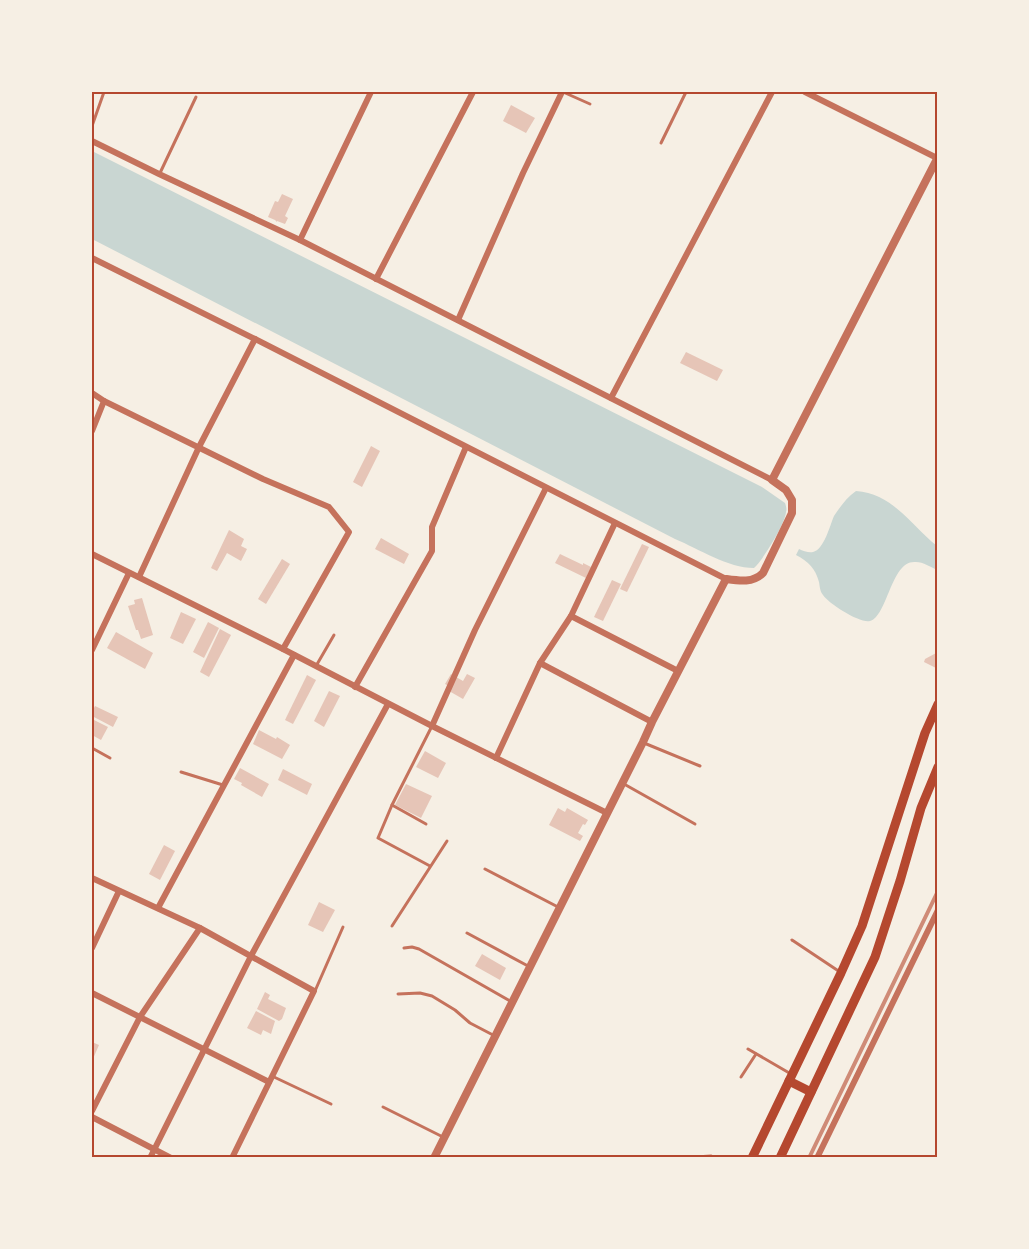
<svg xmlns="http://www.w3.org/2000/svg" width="1029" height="1249" viewBox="0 0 1029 1249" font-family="Bitter,serif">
<rect width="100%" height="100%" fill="#f6efe4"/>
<g fill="#c9d6d2">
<path d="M92 151 762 487 785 503C786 506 787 509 786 512 785 524 763 560 754 568 728 568 699 549 675 539L92 239Z"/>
<path d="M856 491C892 493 912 526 937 546V570C931 567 923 562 916 562 891 559 888 616 870 621 861 624 829 604 823 595 820 591 820 588 819 582 815 568 809 562 796 555L799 549C803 551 809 553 813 552 824 550 830 525 834 516 840 507 847 497 856 491Z"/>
</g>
<g fill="#e6c5b7">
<path d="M511 105 535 118 526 133 503 121Z"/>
<path d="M282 194 293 199 285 216 288 218 285 224 277 221V222L275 220 268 217 275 201 278 202Z"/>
<path d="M686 352 723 370 717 381 680 363Z"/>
<path d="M371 446 380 451 362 487 353 482Z"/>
<path d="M229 530 244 539 241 546 247 549 241 561 227 553 217 571 211 568Z"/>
<path d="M381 538 409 554 404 564 375 549Z"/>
<path d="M642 544 649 547 627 592 620 589Z"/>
<path d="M560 554 583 565V563L591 567 586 578 555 563Z"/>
<path d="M282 559 290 564 266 604 258 599Z"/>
<path d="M612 580 621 584 603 621 594 617Z"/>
<path d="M142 598 153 635 141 639 138 630H136L128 606 135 604 134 600Z"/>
<path d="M181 612 196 619 183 644 170 638Z"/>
<path d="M208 622 219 628 204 658 193 652Z"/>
<path d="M220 629 231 635 209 677 200 672Z"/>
<path d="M116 632 153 653 145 669 107 648Z"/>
<path d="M938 652V669L924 662 925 659Z"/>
<path d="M451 674 463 681 467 674 475 678 463 699 449 691 451 687 445 684Z"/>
<path d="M307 675 316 680 293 724 285 720Z"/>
<path d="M329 691 340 696 324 727 314 721Z"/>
<path d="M95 706 118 717 113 727 92 716V707L94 708Z"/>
<path d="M92 719 108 727 101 740 92 735Z"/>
<path d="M259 730 276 739 277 737 290 745 282 759 253 744Z"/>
<path d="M425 751 446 763 438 778 416 767Z"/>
<path d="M240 768 269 784 262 797 241 785 242 783 234 779Z"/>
<path d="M283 769 312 784 307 795 278 780Z"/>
<path d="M406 784 432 796 421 818 395 805Z"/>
<path d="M558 808 565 812 567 808 588 820 585 825 583 824 578 833 583 836 580 841 549 825Z"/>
<path d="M164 845 175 851 160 880 149 874Z"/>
<path d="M319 902 335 910 323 932 308 925Z"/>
<path d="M482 954 506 968 500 980 475 966Z"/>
<path d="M265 992 270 995 268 999 286 1008 282 1019 279 1021 257 1009Z"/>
<path d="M256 1011 275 1021 271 1034 263 1030 261 1035 247 1028Z"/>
<path d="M92 1042 99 1045 92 1061Z"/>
</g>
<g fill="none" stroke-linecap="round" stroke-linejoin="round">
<g stroke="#c5725c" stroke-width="3">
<path d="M563 92 590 104"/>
<path d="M92 126 104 92"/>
<path d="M661 143 686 92"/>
<path d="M160 173 196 97"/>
<path d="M316 666 334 635"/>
<path d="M644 743 700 766"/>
<path d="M92 748 110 758"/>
<path d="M181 772 223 785"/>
<path d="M624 784 695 824"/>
<path d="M392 805 426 824"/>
<path d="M430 866 378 838 392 805 432 726"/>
<path d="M485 869 558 907"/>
<path d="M392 926 447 841"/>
<path d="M467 933 528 966"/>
<path d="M792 940 840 972"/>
<path d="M404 948 412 947 419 949 510 1001"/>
<path d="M315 991 343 927"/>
<path d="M398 994 420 993 432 996 455 1010 470 1023 493 1035"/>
<path d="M748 1049 791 1074"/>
<path d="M274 1077 331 1104"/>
<path d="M741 1077 756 1054"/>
<path d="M383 1107 443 1137"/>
<path d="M680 1158 711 1156"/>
</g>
<g stroke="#c5725c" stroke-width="6">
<path d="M805 92 937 158"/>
<path d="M92 141 159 174 300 240 772 480"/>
<path d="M300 240 371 92"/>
<path d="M92 258 255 339 726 579"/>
<path d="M376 279 473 92"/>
<path d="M458 320 523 173 562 92"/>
<path d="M92 393 104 401 263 479 329 507 349 532 283 649"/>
<path d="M611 398 772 92"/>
<path d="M92 431 104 401"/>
<path d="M92 554 283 649 432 726 607 813"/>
<path d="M139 577 199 447 255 339"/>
<path d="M571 616 678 671"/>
<path d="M92 650 129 573"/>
<path d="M540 663 652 722"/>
<path d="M355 687 432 551V527L466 447"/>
<path d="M432 726 475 630 546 488"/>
<path d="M496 758 540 663 571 616 615 523"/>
<path d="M92 878 200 928 314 991 232 1158"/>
<path d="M158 908 294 655"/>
<path d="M92 948 119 891"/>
<path d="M92 993 269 1082"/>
<path d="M92 1111 140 1017 200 928"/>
<path d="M92 1117 171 1158"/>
<path d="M150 1158 251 956 388 704"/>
<path d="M817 1158 938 910"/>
</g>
<path stroke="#c5725c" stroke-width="8" d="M434 1158 643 742 652 722 726 579C740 581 753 583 763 573L792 513V500L786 490 772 480 938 157"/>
<g stroke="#b5482f" stroke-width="9">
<path d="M752 1158 841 973 862 926 925 733 938 704"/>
<path d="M780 1158 875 957 900 881 921 808 938 767"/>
</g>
<path stroke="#b5482f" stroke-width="9" d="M789 1081 811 1092"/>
<path stroke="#cf8b77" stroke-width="4" d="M809 1158 938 891"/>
</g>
<rect width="1029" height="1249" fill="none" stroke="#f6efe4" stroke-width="186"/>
<rect x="93" y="93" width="843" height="1063" fill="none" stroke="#b5482f" stroke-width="2"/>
</svg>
